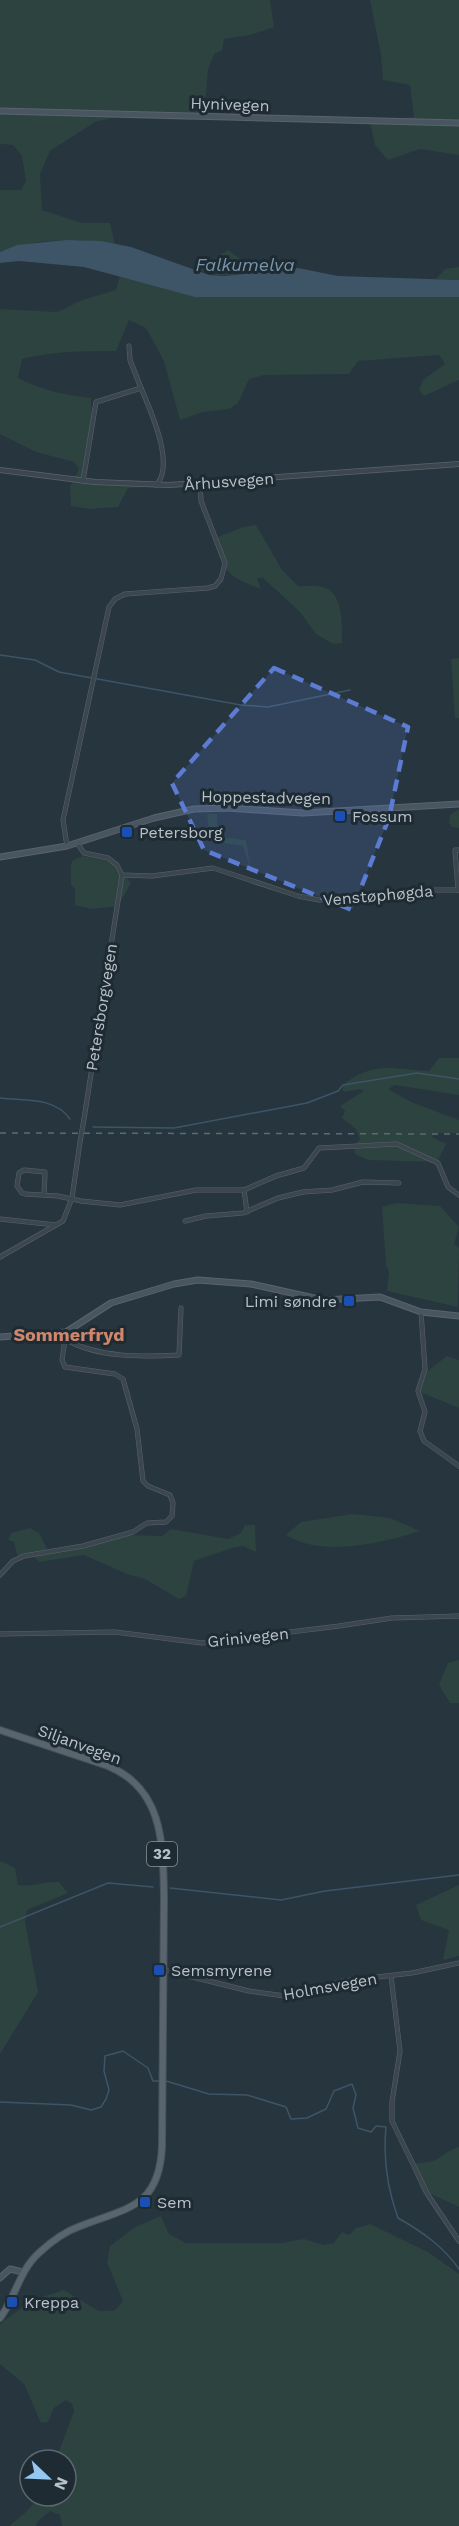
<svg xmlns="http://www.w3.org/2000/svg" width="459" height="2526" viewBox="0 0 459 2526" font-family="'Work Sans',sans-serif">
<rect width="100%" height="100%" fill="#27353e"/>
<g fill="#2c4340">
<path d="M0 0H270L274 27 250 35 224 39 222 51 215 53C212 59 209 65 208 71 206 87 208 110 192 120L112 118 95 122 50 151 40 174 42 210 82 223H110L115 244C78 238 35 238 0 252V190H21L26 181 22 156 13 145 0 144Z"/>
<path d="M370 0H459V155L420 149 388 160 375 145 370 122 414 117 410 85 383 80 381 55Z"/>
<path d="M228 250 259 272C238 274 218 279 199 270L202 262 207 263Z"/>
<path d="M459 267V280L436 279 445 269Z"/>
<path d="M120 275 136 279 379 296 459 297V380L424 396 419 390 423 380 445 364 439 355 358 361 349 374 264 375 249 379 238 403 229 409 203 412 180 420 164 361 146 328 129 320 116 351C83 351 54 351 22 359L18 378C42 390 64 395 91 398L92 420 82 479 138 483H215L128 488 118 507 91 509 71 506 70 487 79 469 74 462 36 452 0 434V309L58 312 82 300 116 290Z"/>
<path d="M256 525 282 570 298 586C306 586 316 585 323 587 344 592 342 627 342 643L333 644 316 634 300 612 262 577 257 579 261 589C231 578 217 570 218 537L243 527Z"/>
<path d="M459 658V718H455L451 659Z"/>
<path d="M459 809V828L452 827 449 823 450 815Z"/>
<path d="M207 814H217L218 834 220 837 246 840 251 870 243 846 210 841Z"/>
<path d="M83 856 112 862 131 883 118 906 91 909 75 905V889L71 885V864L73 860Z"/>
<path d="M439 1058H459V1095L395 1085 388 1089 411 1102 459 1120V1133H435L432 1137 446 1144 437 1162 368 1160 355 1154 354 1146 360 1139 356 1129 342 1118 345 1111 340 1106 364 1091 360 1089 345 1092 342 1090 344 1084C376 1060 394 1070 429 1071Z"/>
<path d="M397 1203 440 1206 459 1227 454 1244 459 1248 458 1307 387 1291 389 1272 386 1265 382 1207Z"/>
<path d="M447 1356 459 1360V1408L418 1391 425 1373Z"/>
<path d="M353 1514 390 1518 420 1531C382 1543 322 1558 286 1535L301 1522Z"/>
<path d="M245 1525H255L256 1552 243 1546 232 1548 194 1561 186 1596 179 1599 145 1579 127 1574 84 1555 39 1562 33 1555 18 1558 14 1542 8 1540 11 1533 30 1528 39 1533 48 1551 123 1535 162 1536 171 1529 228 1539 241 1533Z"/>
<path d="M459 1660V1703H450L439 1685 448 1663Z"/>
<path d="M0 1861 15 1868 18 1885C34 1887 44 1881 59 1882L68 1893 27 1910 25 1922 38 1992 0 2054Z"/>
<path d="M459 1885V1956L443 1960 449 1930 421 1920 416 1905Z"/>
<path d="M459 2147V2207L431 2194 424 2196 414 2173 415 2163C444 2163 437 2154 459 2147Z"/>
<path d="M161 2216 169 2234 186 2243H282L304 2239 323 2245 334 2243 342 2232 349 2235 356 2228 370 2224 428 2252 459 2274V2526H62L60 2515 50 2511 37 2522 36 2526H9L26 2512 40 2496H66V2460H58L59 2451 74 2411 72 2404 66 2400 54 2408 48 2422 41 2423 24 2384 0 2364V2324L32 2300 64 2290 99 2311H114L123 2301 107 2262 110 2246 135 2227Z"/>
</g>
<path fill="#3d5566" d="M66 240 101 241 131 247 209 275 225 276 298 268 338 276 459 280V297H195L84 267 19 261 0 263V252L17 245Z"/>
<g fill="none" stroke-linecap="round" stroke-linejoin="round">
<g stroke="#3d5566" stroke-width="1.5">
<path d="M0 655 35 660 59 672 241 705 268 707 350 690"/>
<path d="M0 1098C25 1101 55 1097 70 1119"/>
<path d="M93 1127 174 1128 307 1103 338 1091 343 1085 417 1073 459 1079"/>
<path d="M170 1888 281 1900 325 1891 459 1875"/>
<path d="M0 1927 108 1883 153 1887"/>
<path d="M166 2081 209 2094 247 2095 286 2107 291 2119 307 2118 326 2109 334 2091 352 2084 356 2095 353 2108 358 2128 371 2132 376 2126 386 2127C383 2158 387 2188 398 2218 421 2231 443 2246 459 2269"/>
<path d="M0 2102 71 2105 91 2110 101 2107 106 2099 109 2090 104 2071 105 2056 123 2051 148 2068 153 2081H161"/>
</g>
<g stroke="#59646c" stroke-width="5">
<g id="minor">
<path d="M129 346 130 360 141 388"/>
<path d="M83 481 96 402 141 388C150 409 176 466 156 485"/>
<path d="M77 843 84 853 108 858 117 865 122 875 84 1119"/>
<path d="M67 846 63 820 109 607 115 599 125 594 208 588 215 586 221 579 225 563 201 501 200 484"/>
<path d="M122 875 152 876 213 868 298 896 319 900 436 890H459"/>
<path d="M458 890 455 850H459"/>
<path d="M244 1190 247 1212"/>
<path d="M44 1195 45 1172 24 1170 19 1173 17 1186 22 1193 25 1194 58 1196 81 1201 120 1205 196 1190H244L276 1176 304 1168 319 1148 397 1144 438 1163 448 1187 459 1195"/>
<path d="M0 1219 56 1225"/>
<path d="M185 1221 206 1216 243 1213 278 1198 303 1192 332 1190 363 1182 399 1183"/>
<path d="M0 1257 63 1221 72 1198 80 1142"/>
<path d="M421 1312 425 1369 418 1391 425 1412 420 1431 424 1441 459 1466"/>
<path d="M63 1333 65 1339C97 1358 143 1357 179 1355L181 1308"/>
<path d="M0 1575 13 1561 24 1556 83 1546 133 1532 147 1523 166 1522 172 1516 173 1503 170 1495 148 1486 143 1481 137 1429 123 1379 115 1374 65 1367 62 1360 65 1339"/>
<path d="M0 1634 115 1632 202 1643 339 1626 392 1618 459 1616"/>
<path d="M164 1970 249 1991 285 1996 343 1981 412 1973 459 1963"/>
<path d="M391 1976 400 2051 392 2102V2121L428 2195 459 2241"/>
</g>
</g>
<g stroke="#59646c" stroke-width="6">
<path id="tertiary" d="M0 470 95 482 169 485 459 464"/>
</g>
<g stroke="#59646c" stroke-width="7">
<g id="secondary">
<path d="M0 111 459 123"/>
<path d="M0 857 67 846 154 818 194 809 227 808 303 813 459 804"/>
<path d="M0 1337 66 1332 111 1303 174 1284 198 1280 251 1284 323 1300 380 1297 421 1312 459 1316"/>
<path d="M0 2278 10 2269 23 2272"/>
</g>
</g>
<g stroke="#47525a" stroke-width="8">
<path id="primary" d="M0 1730 108 1766C164 1789 163 1845 164 1897L162 2147C159 2209 125 2208 78 2227 64 2232 51 2242 40 2252 19 2270 16 2297 0 2318"/>
</g>
<use href="#minor" stroke="#3b464e" stroke-width="4"/>
<use href="#tertiary" stroke="#3b464e" stroke-width="4.5"/>
<use href="#secondary" stroke="#495661" stroke-width="5"/>
<use href="#primary" stroke="#59656e" stroke-width="6"/>
<path stroke="#5d6b75" stroke-width="1.5" stroke-dasharray="6 6" stroke-linecap="butt" d="M0 1133 459 1134"/>
<g stroke="#59646c" stroke-width="5" stroke-linecap="butt">
<path id="minor-bridge" d="M80 1142 84 1119"/>
</g>
<use href="#minor-bridge" stroke="#3b464e" stroke-width="4"/>
</g>
<path fill="#5b7cd2" fill-opacity="0.2" stroke="#5b7cd2" stroke-width="4.5" stroke-dasharray="12 8" stroke-linejoin="round" d="M274 668 408 727 389 818 352 910 204 850 172 783Z"/>
<g fill="#1a4fb4" stroke="#1f2b33" stroke-width="2">
<rect x="334" y="810" width="12" height="12" rx="3"/>
<rect x="121" y="826" width="12" height="12" rx="3"/>
<rect x="343" y="1295" width="12" height="12" rx="3"/>
<rect x="153" y="1964" width="12" height="12" rx="3"/>
<rect x="139" y="2196" width="12" height="12" rx="3"/>
<rect x="6" y="2296" width="12" height="12" rx="3"/>
</g>
<g text-anchor="middle" stroke-width="6" stroke-linejoin="round" paint-order="stroke">
<rect fill="#1f2b33" stroke="#89949c" stroke-width="1.5" x="147" y="1842" width="30" height="24" rx="4.5"/>
<g font-size="15" font-weight="bold" fill="#b7c1c9">
<text x="162" y="1859">32</text>
</g>
<g font-size="16" fill="#b7c1c9" stroke="#1f2b33">
<text transform="translate(230 104) rotate(2)" y="6">Hynivegen</text>
<text transform="translate(229 481) rotate(-4)" y="6">Århusvegen</text>
<text transform="translate(266 797) rotate(1)" y="6">Hoppestadvegen</text>
<text transform="translate(378 895) rotate(-5)" y="6">Venstøphøgda</text>
<text transform="translate(101 1007) rotate(-81)" y="6">Petersborgvegen</text>
<text transform="translate(248 1637) rotate(-6)" y="6">Grinivegen</text>
<text transform="translate(80 1744) rotate(20)" y="6">Siljanvegen</text>
<text transform="translate(330 1986) rotate(-10)" y="6">Holmsvegen</text>
</g>
<g font-size="16" fill="#b7c1c9" stroke="#1f2b33" text-anchor="start">
<text x="352" y="822">Fossum</text>
<text x="139" y="838">Petersborg</text>
<text x="337" y="1307" text-anchor="end">Limi søndre</text>
<text x="171" y="1976">Semsmyrene</text>
<text x="157" y="2208">Sem</text>
<text x="24" y="2308">Kreppa</text>
</g>
<g font-size="18" font-style="italic" fill="#7996aa" stroke="#1f2b33">
<text x="245" y="271">Falkumelva</text>
</g>
<g font-size="18" font-weight="bold" fill="#ce876c" stroke="#1f2b33">
<text x="69" y="1341">Sommerfryd</text>
</g>
</g>
<g transform="translate(48 2478) rotate(113)"><circle r="28" fill="#1f2b33" stroke="#5c676f" stroke-width="1.5"/>
<path d="M0-4.5L10 22L0 15L-10 22Z" fill="#94c7f1"/>
<text y="-9" font-size="16" font-weight="bold" text-anchor="middle" fill="#b7c1c9">N</text>
</g>
</svg>
